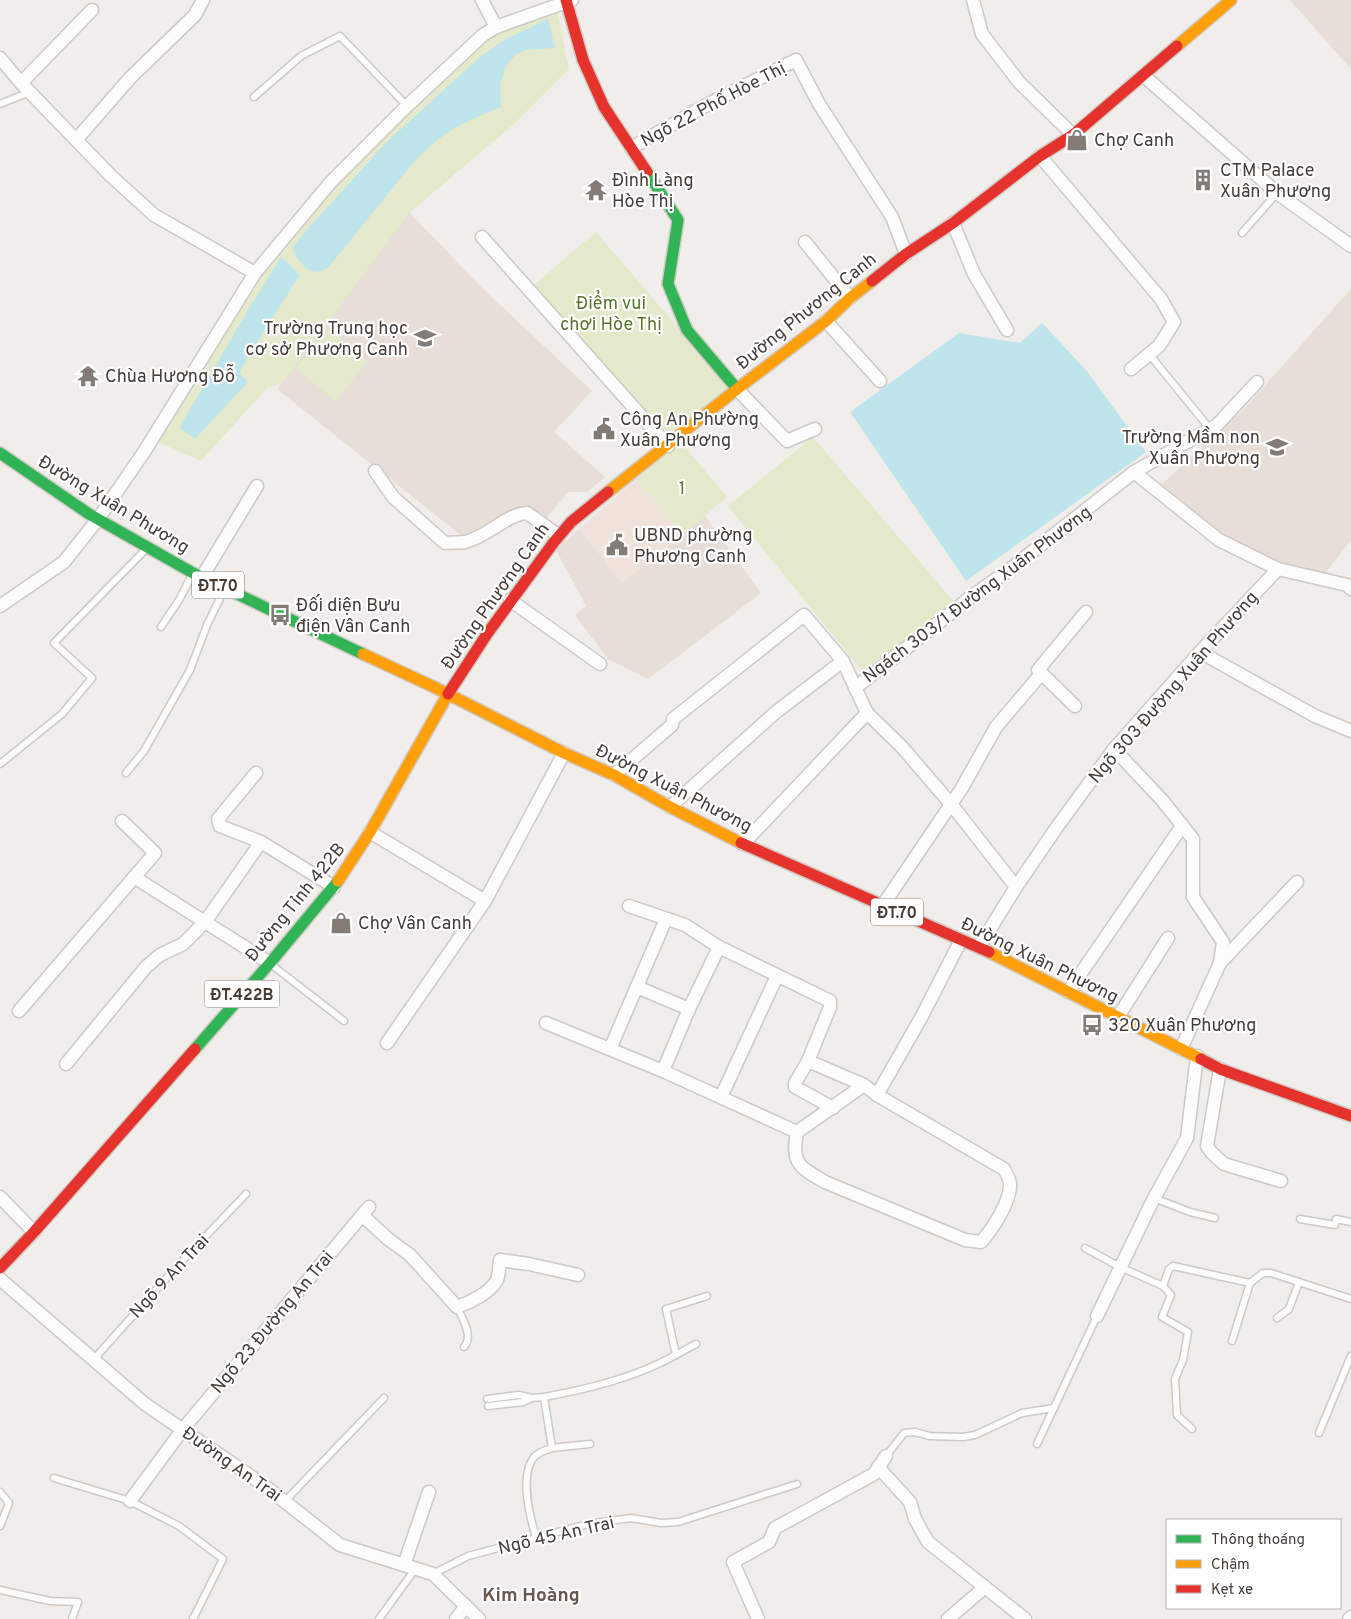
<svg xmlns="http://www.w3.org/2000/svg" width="1351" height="1619" viewBox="0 0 1351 1619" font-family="Overpass,sans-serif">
<rect width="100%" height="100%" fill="#f0edeb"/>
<path fill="#efe2db" d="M637 479 683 534 622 583 579 529Z"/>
<g fill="#e6ded7">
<path d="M1290 0H1351V69Z"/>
<path d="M409 212 481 287 592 391 554 432 605 477 587 492H568L542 523 519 507 462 536 277 389Z"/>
<path d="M1351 289V540L1324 575 1280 564 1225 536 1162 484 1244 409Z"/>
<path d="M705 516 761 593 648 679 608 659 575 615 586 606 556 550 579 529 622 583Z"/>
</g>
<g fill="#e4e9cc">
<path d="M557 10 569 69 513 125 409 213 283 382 267 388 201 461 156 441 257 276 331 183 483 38Z"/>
<path d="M596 232 730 388 668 442 533 286Z"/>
<path d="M329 329 368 361 335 401 296 368Z"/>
<path d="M813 437 954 602 863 672 728 506Z"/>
<path d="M681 442 727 497 683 534 637 479Z"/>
</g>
<g fill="#bee4ec">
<path d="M548 19 555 48 525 50 515 55 506 66 500 84 501 107C481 116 460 123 443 136 432 143 423 153 413 163L328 268C323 270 318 273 312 271 304 268 293 256 293 247L310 226 388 141 482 55 506 39Z"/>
<path d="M281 257 300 275 265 329 240 371 241 375 248 382 195 439 179 428C213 371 245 313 281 257Z"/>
<path d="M1042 323 1086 370 1146 452 966 581 850 412 959 333 1020 343Z"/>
</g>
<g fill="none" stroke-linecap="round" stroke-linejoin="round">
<g stroke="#cdc9c7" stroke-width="9">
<g id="lane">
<path d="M254 97 301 56 340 36 407 106"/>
<path d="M0 104 30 92"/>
<path d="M1242 233 1277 193"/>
<path d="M1149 354 1210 429"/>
<path d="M161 627 179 600 192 575"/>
<path d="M0 764 62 714 92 678 54 643 145 550"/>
<path d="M126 773 144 751 190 670 207 625 224 590"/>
<path d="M272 965 344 1021"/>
<path d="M1154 1198 1190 1212 1215 1218"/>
<path d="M1300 1219 1335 1225 1336 1219 1351 1222"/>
<path d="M1085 1248 1120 1267 1163 1286 1171 1295 1162 1317 1188 1332 1183 1360 1175 1379 1177 1415 1192 1429"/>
<path d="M1163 1286 1169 1269 1173 1266 1250 1283"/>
<path d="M457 1307C462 1318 474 1336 464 1347"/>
<path d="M1277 1318 1289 1309 1299 1282"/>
<path d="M1232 1341 1250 1283 1263 1273H1271L1351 1299"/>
<path d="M676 1355 666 1309 707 1296"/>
<path d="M94 1359 181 1262 246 1194"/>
<path d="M487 1399 519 1395 532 1398 544 1397"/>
<path d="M488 1406 523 1402 532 1398"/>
<path d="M1319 1433 1351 1356"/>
<path d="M1037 1444 1097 1316"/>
<path d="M552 1448 590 1444"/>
<path d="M886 1456 904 1433 915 1432 929 1436 963 1437 975 1435 1022 1413 1054 1408"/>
<path d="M54 1478 130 1501 179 1526 223 1559 193 1619"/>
<path d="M0 1492 9 1503 0 1526"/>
<path d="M285 1501 384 1398"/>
<path d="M536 1538C530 1517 519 1476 534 1457 539 1452 545 1450 552 1448L544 1397C583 1390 622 1381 658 1364 671 1358 683 1351 696 1344"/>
<path d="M433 1574 468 1556 588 1524 631 1518 661 1523 678 1522 797 1484"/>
<path d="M0 1590 50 1601 78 1602 72 1619"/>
<path d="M379 1619 416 1568"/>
</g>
</g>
<g stroke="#cdc9c7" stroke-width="15">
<g id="street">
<path d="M482 0 496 27"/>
<path d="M973 0 982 34 1019 82 1073 135"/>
<path d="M0 58 21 83 111 176 154 215 255 273"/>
<path d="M1144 76 1277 193 1351 246"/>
<path d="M21 83 92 10"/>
<path d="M76 140 130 78 195 15 203 0"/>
<path d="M631 148 710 103 796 60 819 104 892 217 906 254"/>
<path d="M1040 156 1161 299 1174 322 1159 346 1131 369"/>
<path d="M953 223 974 274 1007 330"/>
<path d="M482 237 668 446"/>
<path d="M805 242 850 298"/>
<path d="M826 321 880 381"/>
<path d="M737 389 787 441 815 429"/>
<path d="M375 471 393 497 445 543C451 542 459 543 465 542 487 537 507 514 527 513L558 535"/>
<path d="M1134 472 1219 540 1278 569 1347 585 1351 589"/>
<path d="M202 577 257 486"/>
<path d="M510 600 600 664"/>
<path d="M0 606 64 562 98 519 144 452 255 273 330 183 407 106 483 35 496 27 572 0"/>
<path d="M1200 652 1315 716 1351 731"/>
<path d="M855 688 961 605 968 599 1005 573 1134 472 1217 425 1257 382"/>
<path d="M1075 706 1038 670 1086 612"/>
<path d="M1114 749 1162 800 1193 839V897L1223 942 1220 963 1181 1049"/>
<path d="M256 773 218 819 220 826 261 842"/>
<path d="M614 775 672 725 673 719 804 615 843 661 867 713 901 746 951 804 1016 887"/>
<path d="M670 807 776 712 843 661"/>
<path d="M370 832 485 901"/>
<path d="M743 844 867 713"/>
<path d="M134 877 205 922 261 842 334 887"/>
<path d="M883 905 962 788 996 727 1041 674"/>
<path d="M629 906 685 925 719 947 830 1001V1007L808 1061 795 1083V1087L833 1108"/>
<path d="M979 947 1016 887 1057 827 1114 749 1200 652 1278 569"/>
<path d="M1220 963 1297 882"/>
<path d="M637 987 689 1009"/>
<path d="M1068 992 1182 826"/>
<path d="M19 1011 155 853 122 821"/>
<path d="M1118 1017 1168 938"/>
<path d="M546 1023 663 1071 797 1132"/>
<path d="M387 1043 485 901 564 753"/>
<path d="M610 1049 666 919"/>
<path d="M808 1061 864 1085 877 1095 1004 1169C1006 1173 1010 1179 1010 1184 1011 1201 992 1230 981 1242L965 1240 825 1182C799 1167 791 1163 797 1132L864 1085"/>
<path d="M66 1064 146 967 160 955 183 944 205 922 270 963"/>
<path d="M1220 1069 1207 1146 1211 1152 1224 1164 1281 1181"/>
<path d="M663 1071 689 1009 719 947"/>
<path d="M877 1095 922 1016 961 940"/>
<path d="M721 1097 777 976"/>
<path d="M0 1197 34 1232"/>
<path d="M362 1215 388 1239 410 1255 457 1307C469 1303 490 1293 497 1280 499 1275 499 1266 500 1260L529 1264 578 1275"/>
<path d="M0 1279 145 1404 265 1486 340 1545 433 1574 479 1619"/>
<path d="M1097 1316 1152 1202 1187 1138 1197 1056"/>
<path d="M878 1467 910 1502 915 1519 928 1542 1025 1619"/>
<path d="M130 1501 183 1429 369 1207"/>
<path d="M404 1565 429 1492"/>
<path d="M456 1619 466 1606"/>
<path d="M758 1619 733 1562 769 1542 775 1528 874 1474 886 1456"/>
<path d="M948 1619 985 1587"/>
<path d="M1349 1619 1351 1617"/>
</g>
</g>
<g stroke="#d0cac4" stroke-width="14">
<g id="fast">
<path d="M647 172 678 220 668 284 687 330 737 389"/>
<path d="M0 453 89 514 193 573 363 654"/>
<path d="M195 1049 270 963 338 881"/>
</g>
</g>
<g stroke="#d0cac4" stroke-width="14">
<g id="slow">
<path d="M1177 46 1231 0"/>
<path d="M608 492 737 389 826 321 850 298 872 281"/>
<path d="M363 654 434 687 564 753 614 775 670 807 741 843"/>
<path d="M338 881 370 832 448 694"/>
<path d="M989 952 1201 1059"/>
</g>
</g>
<g stroke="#d0cac4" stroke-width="14">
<g id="jam">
<path d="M566 0 583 60 604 107 647 172"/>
<path d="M872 281 906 254 953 223 1040 156 1073 135 1177 46"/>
<path d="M448 694 487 634 554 542 571 522 608 492"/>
<path d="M741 843 989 952"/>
<path d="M1201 1059 1220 1069 1351 1116"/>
<path d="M0 1268 34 1232 195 1049"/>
</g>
</g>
<use href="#lane" stroke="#fdfcfc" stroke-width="6"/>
<use href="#street" stroke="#fdfcfc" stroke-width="12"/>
<use href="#fast" stroke="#30b455" stroke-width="11"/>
<use href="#slow" stroke="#ff9f0a" stroke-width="11"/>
<use href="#jam" stroke="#e5322d" stroke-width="11"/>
</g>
<defs>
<g id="shop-bare" transform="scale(1.725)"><path d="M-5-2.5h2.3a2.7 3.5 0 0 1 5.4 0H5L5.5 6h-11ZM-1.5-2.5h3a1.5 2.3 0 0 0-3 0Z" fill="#827b76" stroke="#fff" stroke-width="2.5" paint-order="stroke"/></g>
<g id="building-bare" transform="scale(1.725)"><path d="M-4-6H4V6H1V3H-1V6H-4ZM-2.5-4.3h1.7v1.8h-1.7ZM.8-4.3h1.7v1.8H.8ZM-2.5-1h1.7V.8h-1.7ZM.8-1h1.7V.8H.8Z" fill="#827b76" stroke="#fff" stroke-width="2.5" paint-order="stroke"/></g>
<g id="temple-bare" transform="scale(1.725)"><path d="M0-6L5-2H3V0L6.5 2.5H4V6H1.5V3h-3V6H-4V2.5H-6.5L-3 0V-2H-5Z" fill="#827b76" stroke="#fff" stroke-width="2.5" paint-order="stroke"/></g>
<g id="school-bare" transform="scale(1.725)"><path d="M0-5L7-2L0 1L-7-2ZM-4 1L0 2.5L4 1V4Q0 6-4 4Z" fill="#827b76" stroke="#fff" stroke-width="2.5" paint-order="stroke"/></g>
<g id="civic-bare" transform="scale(1.725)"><path d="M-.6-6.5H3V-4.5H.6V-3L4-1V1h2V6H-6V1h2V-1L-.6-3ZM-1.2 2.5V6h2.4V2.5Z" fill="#827b76" stroke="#fff" stroke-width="2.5" paint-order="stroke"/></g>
<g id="bus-bare" transform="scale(1.725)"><path d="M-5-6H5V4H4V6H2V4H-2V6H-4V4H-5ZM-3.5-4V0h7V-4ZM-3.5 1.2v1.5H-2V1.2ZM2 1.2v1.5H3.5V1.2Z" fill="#827b76" stroke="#fff" stroke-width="2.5" paint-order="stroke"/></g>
</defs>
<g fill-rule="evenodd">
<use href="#shop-bare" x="1077" y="140"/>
<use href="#building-bare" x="1203" y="180"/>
<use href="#temple-bare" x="596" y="190"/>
<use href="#school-bare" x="425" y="338"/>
<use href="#temple-bare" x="88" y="376"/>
<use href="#civic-bare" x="604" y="429"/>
<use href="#school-bare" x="1277" y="447"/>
<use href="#civic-bare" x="617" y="545"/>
<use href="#bus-bare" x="280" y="615"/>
<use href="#shop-bare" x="341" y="923"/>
<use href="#bus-bare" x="1092" y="1025"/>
</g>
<g text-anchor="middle" stroke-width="4.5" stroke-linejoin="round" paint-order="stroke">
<g fill="#fff" stroke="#7e7773" stroke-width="1">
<rect x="192" y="571.5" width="52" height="27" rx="4"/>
<rect x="871" y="898.5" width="52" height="27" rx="4"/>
<rect x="204.5" y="980.5" width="75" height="27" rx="4"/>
</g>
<g font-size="16" font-weight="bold" fill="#463d37">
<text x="218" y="591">ĐT.70</text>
<text x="897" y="918">ĐT.70</text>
<text x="242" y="1000">ĐT.422B</text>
</g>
<g font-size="18" fill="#463d37" stroke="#fff">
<text transform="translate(713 104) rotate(-28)" y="6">Ngõ 22 Phố Hòe Thị</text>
<text transform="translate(806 311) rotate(-39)" y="6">Đường Phương Canh</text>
<text transform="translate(114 504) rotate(31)" y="6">Đường Xuân Phương</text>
<text transform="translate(977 594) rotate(-37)" y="6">Ngách 303/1 Đường Xuân Phương</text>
<text transform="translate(495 596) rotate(-55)" y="6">Đường Phương Canh</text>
<text transform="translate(1173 687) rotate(-49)" y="6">Ngõ 303 Đường Xuân Phương</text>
<text transform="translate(674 788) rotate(27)" y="6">Đường Xuân Phương</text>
<text transform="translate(295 902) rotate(-51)" y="6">Đường Tỉnh 422B</text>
<text transform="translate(1040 960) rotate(26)" y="6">Đường Xuân Phương</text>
<text transform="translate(169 1276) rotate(-47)" y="6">Ngõ 9 An Trai</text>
<text transform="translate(272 1322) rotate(-50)" y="6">Ngõ 23 Đường An Trai</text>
<text transform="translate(232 1464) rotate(35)" y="6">Đường An Trai</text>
<text transform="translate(556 1535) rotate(-13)" y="6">Ngõ 45 An Trai</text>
</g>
<g font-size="18" fill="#463d37" stroke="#fff" text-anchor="start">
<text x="1094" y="146">Chợ Canh</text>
<text x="1220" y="176">CTM Palace<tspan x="1220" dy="21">Xuân Phương</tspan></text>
<text x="612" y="186">Đình Làng<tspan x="612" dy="21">Hòe Thị</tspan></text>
<text x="408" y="334" text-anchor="end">Trường Trung học<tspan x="408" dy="21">cơ sở Phương Canh</tspan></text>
<text x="105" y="382">Chùa Hương Đỗ</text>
<text x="620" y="425">Công An Phường<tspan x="620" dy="21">Xuân Phương</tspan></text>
<text x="1260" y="443" text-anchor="end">Trường Mầm non<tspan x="1260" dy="21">Xuân Phương</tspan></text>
<text x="634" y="541">UBND phường<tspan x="634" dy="21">Phương Canh</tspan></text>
<text x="296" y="611">Đối diện Bưu<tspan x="296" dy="21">điện Vân Canh</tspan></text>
<text x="358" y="929">Chợ Vân Canh</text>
<text x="1108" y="1031">320 Xuân Phương</text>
</g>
<g font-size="18" fill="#58752d" stroke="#fff">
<text x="611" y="309">Điểm vui<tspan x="611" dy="21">chơi Hòe Thị</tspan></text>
<text x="682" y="494">1</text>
</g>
<g font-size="19" font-weight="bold" fill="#68584f" stroke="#fff">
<text x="531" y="1601">Kim Hoàng</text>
</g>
</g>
<rect x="1166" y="1519" width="175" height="90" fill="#ffffff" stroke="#b5b1af"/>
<rect x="1176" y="1535" width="25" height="8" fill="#30b455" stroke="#b5b1af"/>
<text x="1211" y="1544" font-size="15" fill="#463d37">Thông thoáng</text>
<rect x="1176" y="1560" width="25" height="8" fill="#ff9f0a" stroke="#b5b1af"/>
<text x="1211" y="1569" font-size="15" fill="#463d37">Chậm</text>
<rect x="1176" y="1585" width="25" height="8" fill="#e5322d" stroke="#b5b1af"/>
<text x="1211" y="1594" font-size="15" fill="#463d37">Kẹt xe</text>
</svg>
